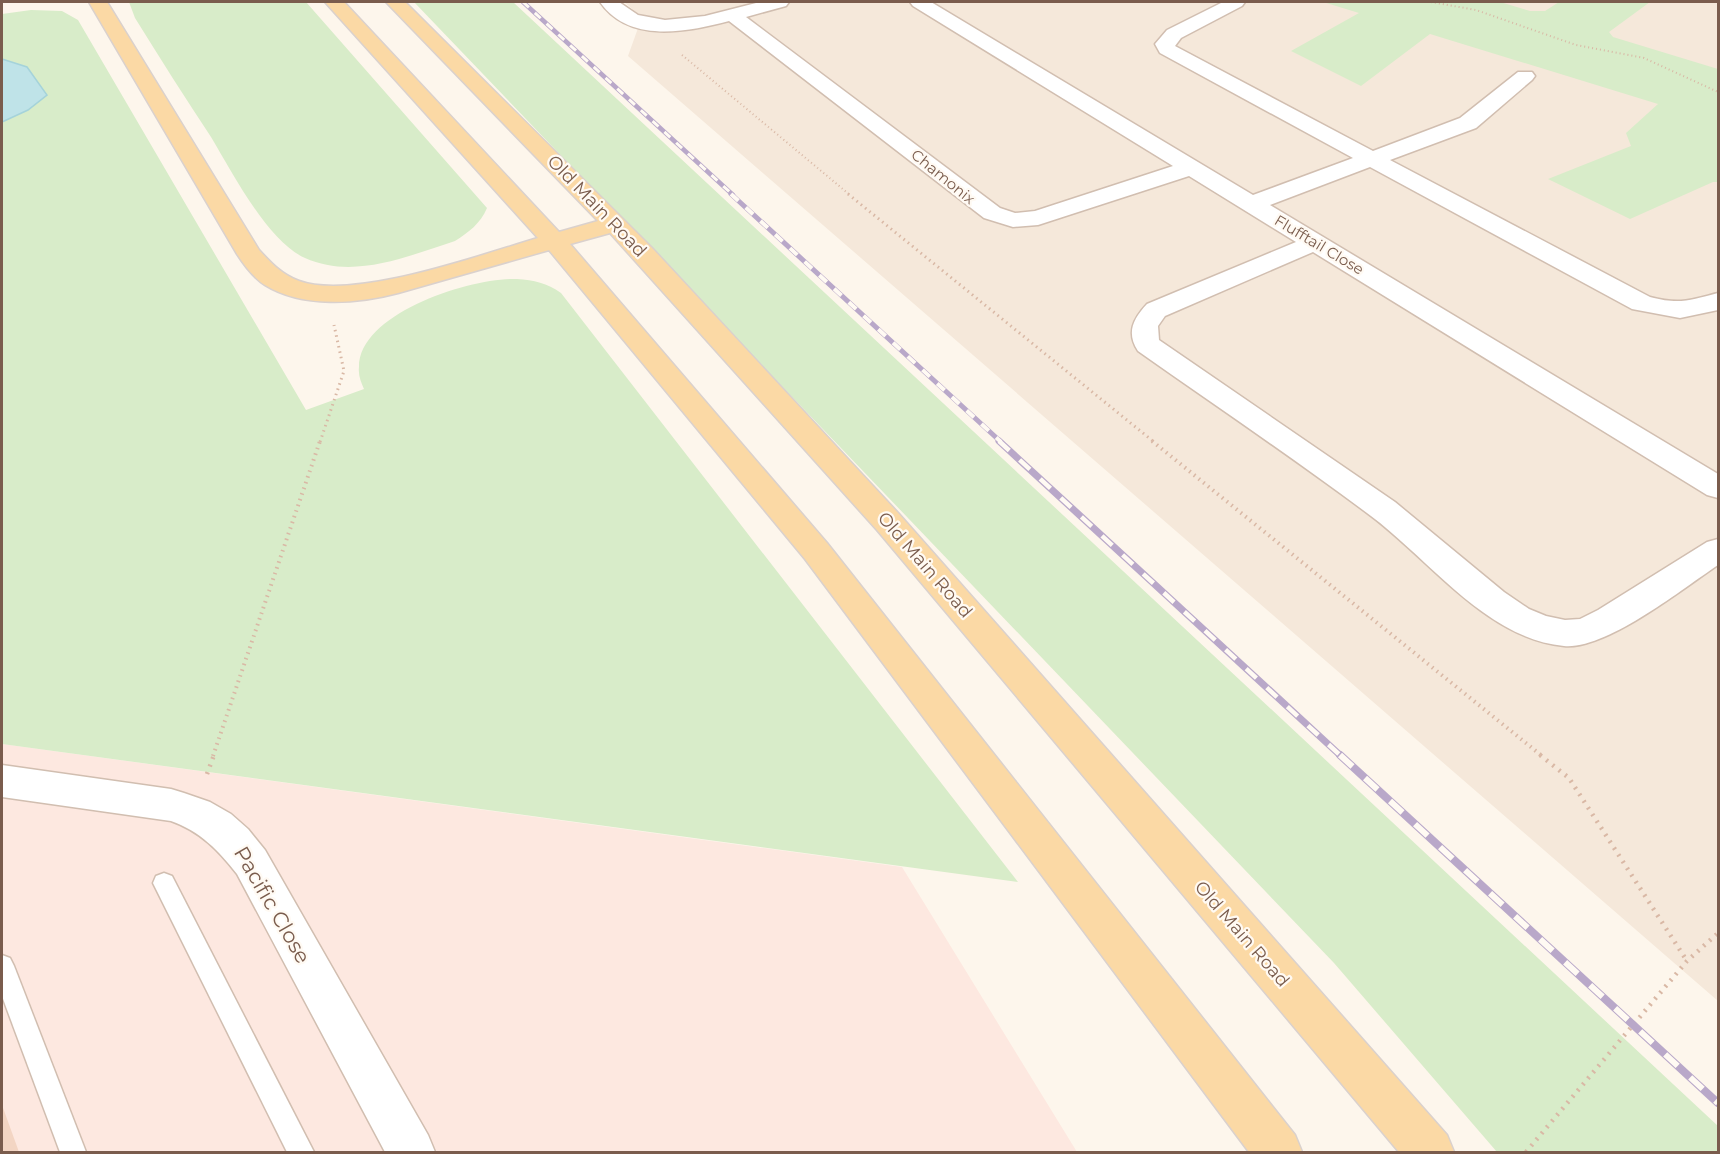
<svg xmlns="http://www.w3.org/2000/svg" width="1720" height="1154" viewBox="0 0 1720 1154" font-family="Montserrat,sans-serif">
<rect width="100%" height="100%" fill="#fdf6ec"/>
<path fill="#f5e8da" d="M624 2H1718V1001L628 56 642 17Z"/>
<path fill="#fde8e0" d="M2 744 902 867 1077 1152H2Z"/>
<g fill="#d8ecc9">
<path d="M129 2H306L487 208C480 224 469 232 455 241 408 256 354 280 305 258 268 242 232 172 211 137 185 98 160 58 135 18Z"/>
<path d="M414 2H513L1718 1126V1152H1497L1334 963Z"/>
<path d="M1323 2H1500L1530 11H1545L1559 2H1650L1609 32 1613 37 1718 69V182H1713L1630 219 1548 179 1631 146 1626 133 1658 104 1430 34 1361 86 1291 51 1359 13Z"/>
<path d="M31 10 62 11 78 20 306 410 364 389C361 382 358 375 359 367 359 312 474 277 517 279 534 280 547 283 561 293L1018 882 2 744V14Z"/>
</g>
<path fill="#bfe3e8" stroke="#a5d3da" stroke-width="1.5" d="M2 59 27 67 47 95 28 110 2 122Z"/>
<path fill="#f3d5c3" d="M2 1105 19 1152H2Z"/>
<g fill="none" stroke-linecap="round" stroke-linejoin="round">
<g stroke="#d1beb0" stroke-width="3">
<g id="lane">
<path d="M164 873 172 876 314 1152H287L153 883 156 876Z"/>
<path d="M2 955 10 958 14 966 86 1152H60L2 996Z"/>
</g>
</g>
<g stroke="#d1beb0" stroke-width="3">
<g id="street">
<path d="M600 2H619L638 15 665 20 705 16 760 2H789L786 6 746 17 1000 208 1015 213 1035 211 1173 166 913 6 910 2H931L1253 195 1353 158 1160 53 1155 44 1167 30 1223 2H1245L1242 6 1181 38 1175 46 1373 151 1460 118 1518 72H1532L1535 76 1532 80 1476 128 1390 160 1650 297C1680 305 1690 300 1718 293V310L1680 318 1632 309 1370 167 1270 205 1718 474V498L1707 495 1313 252 1165 316 1158 326 1159 340 1395 502 1504 592 1529 609 1546 616 1565 620 1580 619 1598 610 1707 542 1718 539V565C1682 589 1606 650 1564 646 1487 639 1430 560 1371 516 1295 459 1216 406 1138 351 1126 333 1133 319 1147 304L1296 242 1189 176 1038 225 1013 227 984 218 729 21C687 32 629 44 600 2Z"/>
<path d="M2 765 171 789 184 793 210 802 231 814 248 829 265 850 428 1135 435 1152H385L237 874C219 851 200 831 171 821L2 797Z"/>
</g>
</g>
<g stroke="#dad1cd" stroke-width="3">
<path id="primary" d="M89 2H107L259 250C271 263 282 275 299 281 354 301 480 255 538 238L325 2H344L559 232 598 221 386 2H405L652 248 899 514 1447 1135 1454 1152H1399L877 530 610 233 570 244 827 543 1295 1135 1302 1152H1249L805 559 549 250 398 293C357 304 302 308 265 285 254 278 244 265 237 254Z"/>
</g>
<g stroke="#d9b8a5" stroke-width="2" stroke-dasharray="1 3" stroke-linecap="butt">
<path d="M1431 2 1476 10 1576 45 1644 58 1718 92"/>
<path d="M682 55 850 195"/>
</g>
<g stroke="#d9b8a5" stroke-width="3" stroke-dasharray="1.5 4" stroke-linecap="butt">
<path d="M848 194 1154 442"/>
<path d="M320 442 344 371 334 325"/>
</g>
<g stroke="#d9b8a5" stroke-width="4" stroke-dasharray="1.5 4.5" stroke-linecap="butt">
<path d="M1152 441 1542 756"/>
<path d="M213 756 320 441"/>
</g>
<g stroke="#d9b8a5" stroke-width="4.5" stroke-dasharray="2 6" stroke-linecap="butt">
<path d="M1540 755 1569 778 1687 961"/>
<path d="M207 774 214 755"/>
<path d="M1526 1152 1687 961 1718 933"/>
</g>
<use href="#lane" fill="#fff" fill-rule="evenodd"/>
<use href="#street" fill="#fff" fill-rule="evenodd"/>
<use href="#primary" fill="#fbd9a5" fill-rule="evenodd"/>
<g stroke="#b9a8c9" stroke-width="4.5">
<path id="rail-far3" d="M523 2 733 195"/>
</g>
<g stroke="#b9a8c9" stroke-width="5">
<path id="rail-far2" d="M731 194 1001 442"/>
</g>
<g stroke="#b9a8c9" stroke-width="7">
<path id="rail-far1" d="M999 441 1341 756"/>
</g>
<g stroke="#b9a8c9" stroke-width="8">
<path id="rail" d="M1340 755 1718 1103"/>
</g>
<use href="#rail-far3" stroke="#fffaf3" stroke-width="3" stroke-dasharray="8" stroke-linecap="butt"/>
<use href="#rail-far2" stroke="#fffaf3" stroke-width="4" stroke-dasharray="10" stroke-linecap="butt"/>
<use href="#rail-far1" stroke="#fffaf3" stroke-width="4.5" stroke-dasharray="14" stroke-linecap="butt"/>
<use href="#rail" stroke="#fffaf3" stroke-width="6" stroke-dasharray="17" stroke-linecap="butt"/>
</g>
<g text-anchor="middle" stroke-width="4.5" stroke-linejoin="round" paint-order="stroke">
<g font-size="15" fill="#7a5c4d" stroke="#fffaf3">
<text transform="translate(943 177) rotate(39)" y="5">Chamonix</text>
<text transform="translate(1319 245) rotate(31)" y="5">Flufftail Close</text>
</g>
<g font-size="18" fill="#7a5c4d" stroke="#fffaf3">
<text transform="translate(597 206) rotate(46)" y="6">Old Main Road</text>
<text transform="translate(925 565) rotate(49)" y="6">Old Main Road</text>
<text transform="translate(1242 934) rotate(49)" y="6">Old Main Road</text>
</g>
<g font-size="21" fill="#7a5c4d" stroke="#fffaf3">
<text transform="translate(272 905) rotate(60)" y="7">Pacific Close</text>
</g>
</g>
<rect width="1720" height="1154" fill="none" stroke="#7a5c4d" stroke-width="6"/>
</svg>
